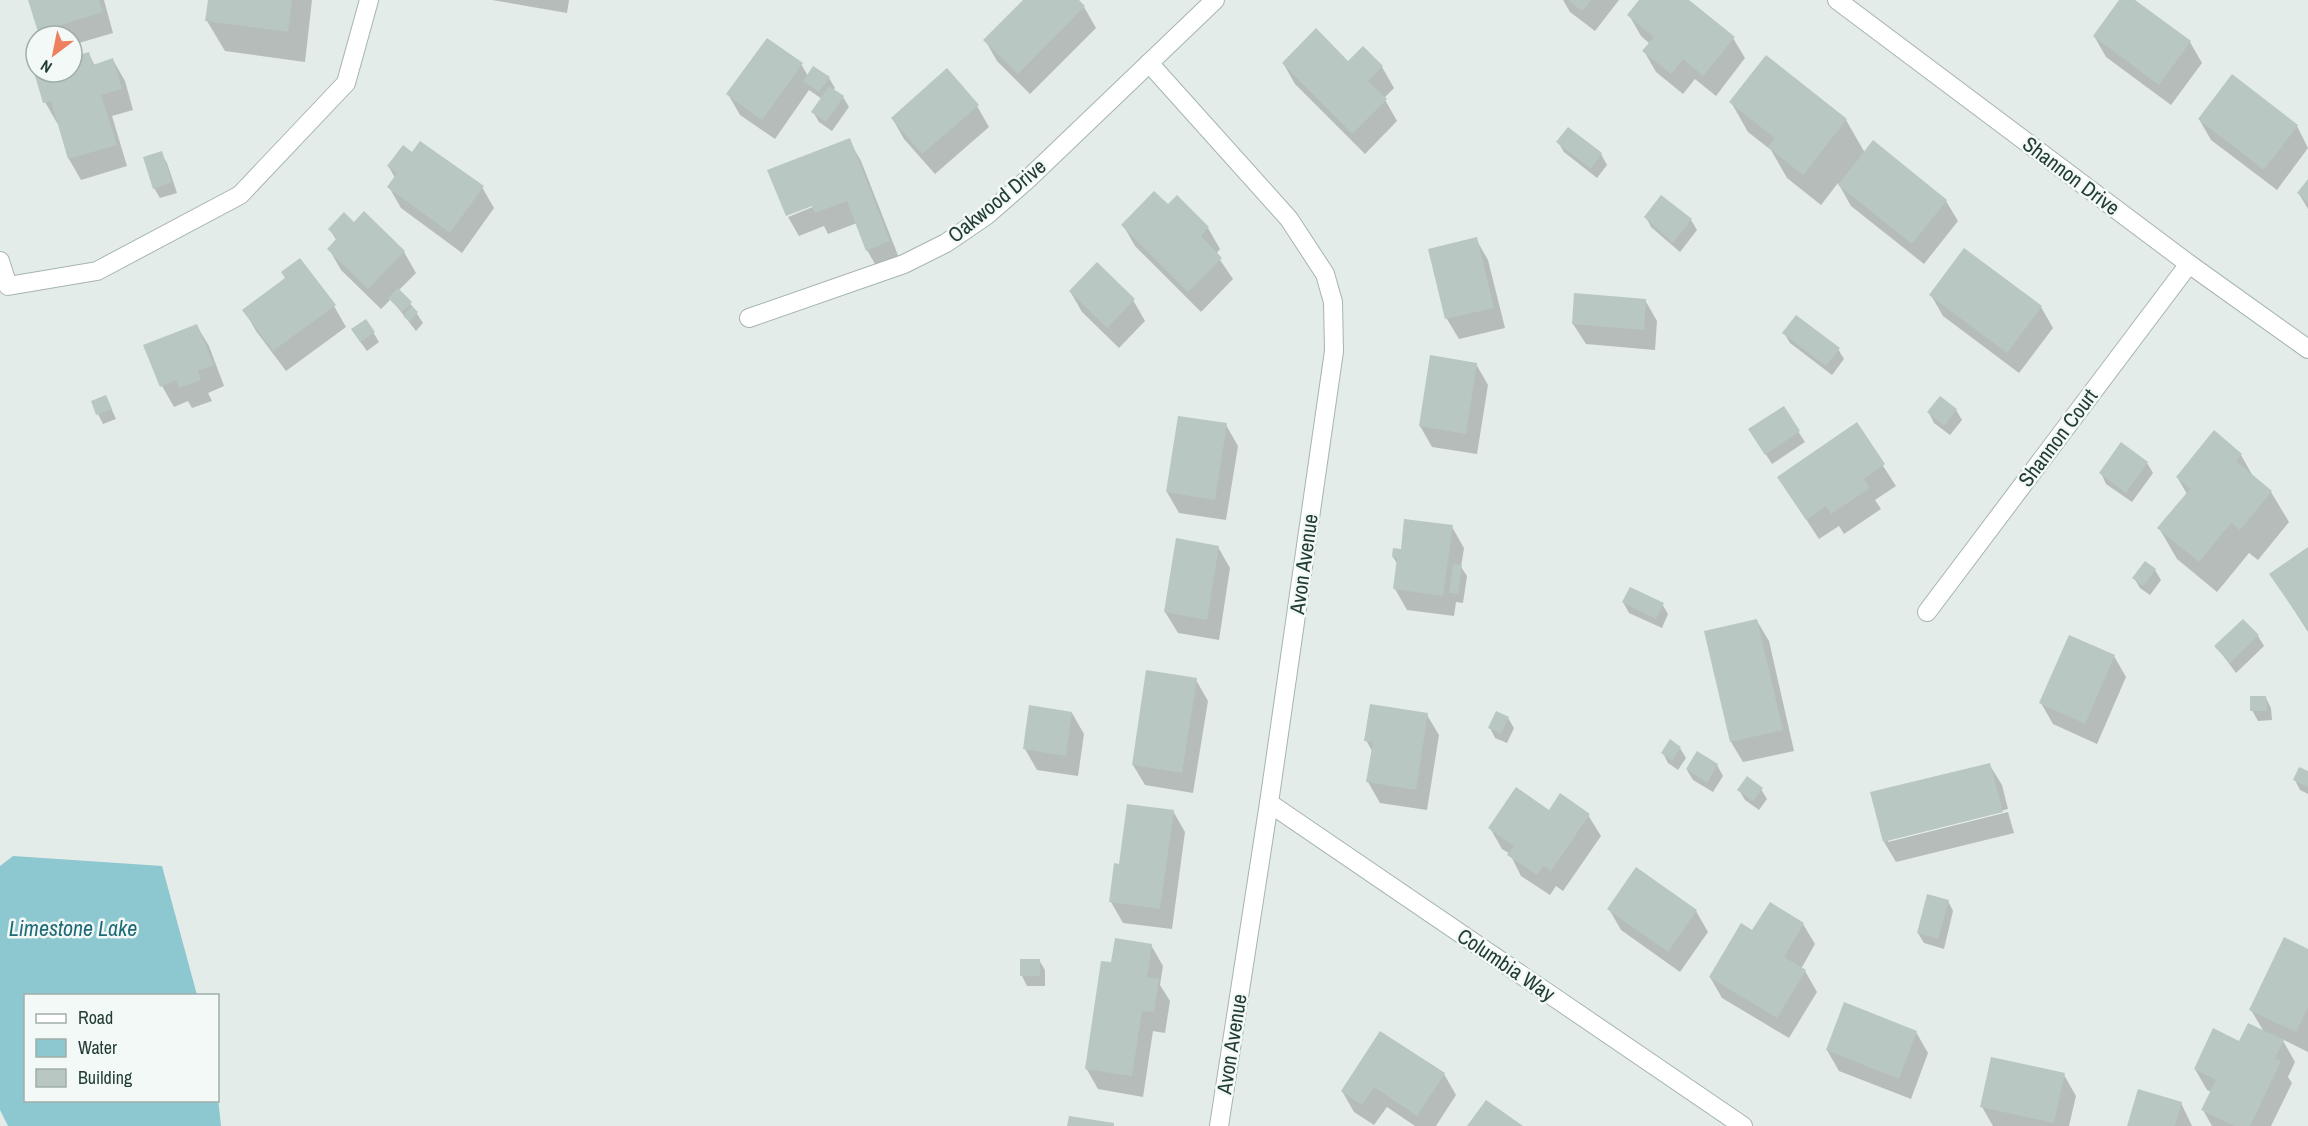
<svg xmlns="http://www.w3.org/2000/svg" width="2308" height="1126" viewBox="0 0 2308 1126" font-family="'Archivo Narrow',sans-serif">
<rect width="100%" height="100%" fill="#e3ece8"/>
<path fill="#8dc7d0" d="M13 856 162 866 197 995 26 996V1100H218V1098L221 1126H8L0 1110V866Z"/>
<g fill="#0003">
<path d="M29 0H104L113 33 72 45V36H42Z"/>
<path d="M209 0H312L305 62 225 51 207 21Z"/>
<path d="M492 0H569L567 13Z"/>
<path d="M1025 0H1077L1084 7 1096 28 1030 94 997 61 985 40Z"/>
<path d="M1563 0H1619L1595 31 1570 12Z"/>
<path d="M1641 0H1687L1733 38 1745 58 1716 96 1695 79 1683 94 1656 72 1644 51 1650 44 1641 36 1629 15Z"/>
<path d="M2121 0H2132L2190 42 2202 63 2171 105 2106 57 2094 36Z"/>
<path d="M89 54 95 66 113 60 125 81 133 110 112 116 127 166 81 180 69 159 59 122 57 123 45 102 35 70 36 72H72V59Z"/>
<path d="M1283 63H1348L1382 67 1394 88 1384 98 1397 121 1365 154 1295 84Z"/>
<path d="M801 64 808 76 829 78 835 88 833 90 843 97 849 107 832 131 819 122 813 112 822 99 809 90 775 139 740 115 728 94Z"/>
<path d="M1731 102 1846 120 1865 153 1946 201 1958 221 1924 264 1851 206 1838 183 1821 205 1787 178 1771 150 1748 132Z"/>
<path d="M977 106 989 127 935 174 904 139 892 118Z"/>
<path d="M2199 119 2297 126 2308 148 2277 190 2211 140Z"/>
<path d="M1568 129 1601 154 1607 165 1597 178 1564 152 1558 142Z"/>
<path d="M849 140 861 161 901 263 879 271 867 250 857 223 828 234 824 226 799 236 788 217 820 204 819 201 788 214V216L769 171Z"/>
<path d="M161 153 167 163 177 193 160 198 154 188Z"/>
<path d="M412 154 482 187 494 208 462 253 401 208 389 187 395 178 389 167Z"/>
<path d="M2308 182V209L2299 194Z"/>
<path d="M1177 197 1208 228 1220 249 1216 254 1233 279 1201 312 1135 246 1123 225 1168 207Z"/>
<path d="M1661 197 1691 220 1697 230 1680 252 1651 227 1646 217Z"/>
<path d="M354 224 404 252 416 273 398 291 410 303 423 323 416 331 391 299 381 309 341 270 329 249 337 241 330 230Z"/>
<path d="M1476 239 1488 260 1505 328 1459 339 1447 319Z"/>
<path d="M1070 291 1133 300 1145 321 1119 348 1082 312Z"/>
<path d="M1931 295 2041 307 2053 328 2019 373 1943 316Z"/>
<path d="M1645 300 1657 321 1655 350 1586 344 1573 324Z"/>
<path d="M334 306 346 327 286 371 256 331 244 310Z"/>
<path d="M197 326 209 346 224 386 208 393 212 401 192 408 188 401 174 407 162 386Z"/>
<path d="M373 332 379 342 367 351 359 340Z"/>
<path d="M1784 333 1838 349 1844 359 1832 375 1790 343Z"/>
<path d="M1476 364 1488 385 1477 454 1432 447 1420 426Z"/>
<path d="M106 397 116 419 103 424 98 414Z"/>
<path d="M1783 408 1805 442 1772 464 1756 439Z"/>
<path d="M1956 410 1962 420 1950 435 1934 423 1929 413Z"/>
<path d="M1856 424 1896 486 1875 500 1881 509 1844 534 1839 526 1819 539 1779 478Z"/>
<path d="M1226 425 1238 446 1226 520 1179 513 1167 492Z"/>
<path d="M2241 455 2254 478 2271 492 2289 522 2258 560 2249 553 2217 592 2177 559 2159 528 2187 494 2177 477Z"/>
<path d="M2147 463 2153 473 2132 502 2106 484 2101 473Z"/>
<path d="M1452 527 1464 548 1461 567 1467 576 1463 603 1456 602 1454 616 1407 610 1395 589 1398 565 1393 557 1402 550Z"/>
<path d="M1218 547 1230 568 1219 640 1178 633 1165 612Z"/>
<path d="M2308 549V632L2271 574Z"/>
<path d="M2155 570 2161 580 2150 595 2140 588 2134 578Z"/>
<path d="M1623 602 1662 604 1668 614 1662 628 1629 613Z"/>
<path d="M1757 621 1769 641 1794 751 1743 762 1731 742Z"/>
<path d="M2243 621 2258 636 2264 646 2236 673 2216 646Z"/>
<path d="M2114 656 2126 677 2097 744 2053 724 2041 703Z"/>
<path d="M1196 680 1208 701 1193 793 1145 785 1133 765Z"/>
<path d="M2266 698 2271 708 2272 720 2258 721 2252 710Z"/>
<path d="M1072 713 1084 734 1078 776 1037 770 1025 749Z"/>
<path d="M1427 715 1439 735 1427 810 1380 803 1368 782 1373 753 1366 740Z"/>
<path d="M1508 718 1514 728 1507 743 1495 738 1490 728Z"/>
<path d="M1680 748 1686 758 1678 770 1668 763 1663 753Z"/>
<path d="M1698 753 1717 765 1723 776 1713 792 1693 780 1687 770Z"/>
<path d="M1989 764 2002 785 2008 809 1888 839V842L2008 812 2014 833 1896 862 1884 842Z"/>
<path d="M2308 773V794L2300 790 2295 780Z"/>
<path d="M1761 789 1767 799 1759 810 1745 800 1739 790Z"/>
<path d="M1173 811 1185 832 1172 929 1123 923 1111 902 1121 866Z"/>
<path d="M1549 812 1588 815 1601 836 1563 891 1556 886 1550 895 1521 876 1510 854 1502 849 1490 828Z"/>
<path d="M1948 901 1953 911 1944 949 1924 943 1918 933Z"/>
<path d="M1609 909 1696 911 1708 932 1680 972 1621 930Z"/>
<path d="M1803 924 1815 944 1801 969 1805 971 1817 992 1789 1038 1722 998 1710 977 1753 932Z"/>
<path d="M1151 945 1163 966 1160 985 1170 1001 1165 1033 1153 1031 1143 1097 1098 1089 1086 1068 1112 964Z"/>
<path d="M2308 951V1052L2282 1039 2295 1062 2288 1077 2292 1083 2271 1126H2212L2203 1110 2212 1092 2207 1090 2195 1069 2240 1043 2264 1032 2251 1010Z"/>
<path d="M1039 960 1045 970V986H1027L1022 976Z"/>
<path d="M1916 1032 1928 1053 1911 1099 1839 1071 1827 1050Z"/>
<path d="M1444 1074 1456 1095 1436 1126H1415L1387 1107 1374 1125 1354 1112 1342 1091Z"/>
<path d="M2064 1075 2076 1096 2069 1126H1993L1982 1107Z"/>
<path d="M2181 1103 2192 1126H2129Z"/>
</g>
<g fill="#b8c7c1">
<path d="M28 0H99L103 12 38 32Z"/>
<path d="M208 0H292L288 32 205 21Z"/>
<path d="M1023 0H1079L1085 6 1018 74 983 40Z"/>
<path d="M1568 0H1591L1582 11Z"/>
<path d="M1639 0H1689L1735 37 1703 76 1683 59 1671 74 1642 51 1654 37 1627 15Z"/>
<path d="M2119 0H2135L2191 41 2159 85 2093 36Z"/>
<path d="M1316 28 1348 61 1363 46 1383 66 1368 81 1387 99 1352 134 1282 63Z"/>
<path d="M767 38 803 63 762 120 726 94Z"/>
<path d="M89 52 93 65 113 58 122 89 101 95 117 145 68 159 51 101 43 103 33 69 36 68V72H72V57Z"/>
<path d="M1766 55 1847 119 1803 175 1768 147 1775 138 1729 102Z"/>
<path d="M813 66 830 77 819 92 803 81Z"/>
<path d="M947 68 979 105 922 154 891 118Z"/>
<path d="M2232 74 2298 125 2264 170 2198 119Z"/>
<path d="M829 86 844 96 826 122 811 112Z"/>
<path d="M1568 127 1602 153 1591 169 1556 142Z"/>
<path d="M850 138 890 241 866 251 847 201 815 213 812 206 786 216 767 170Z"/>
<path d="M1873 140 1947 200 1912 244 1838 185Z"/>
<path d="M420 141 484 186 450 233 387 187 397 173 387 166 403 145 412 152Z"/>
<path d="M162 151 172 182 153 189 143 157Z"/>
<path d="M2308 179V202L2297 193Z"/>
<path d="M1154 191 1168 204 1177 195 1209 227 1201 236 1222 258 1188 292 1121 225Z"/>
<path d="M1661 195 1692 219 1673 243 1644 217Z"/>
<path d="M364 211 405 251 368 289 327 249 337 238 328 229 344 212 354 222Z"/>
<path d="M1477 237 1494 308 1445 319 1428 249Z"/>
<path d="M1964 248 2042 306 2007 353 1929 295Z"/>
<path d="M300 258 336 305 273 351 242 310 285 278 281 272Z"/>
<path d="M1097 262 1135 299 1107 328 1069 291Z"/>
<path d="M398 288 412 302 402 312 388 298Z"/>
<path d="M1574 293 1646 299 1644 330 1572 324Z"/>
<path d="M412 306 418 312 410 322 403 316Z"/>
<path d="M1796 315 1840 348 1826 366 1782 333Z"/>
<path d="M366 319 375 332 360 342 351 329Z"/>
<path d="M197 324 214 365 198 371 201 380 179 388 176 380 160 387 143 345Z"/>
<path d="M1430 355 1477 363 1466 434 1419 426Z"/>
<path d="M106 395 112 409 96 415 91 401Z"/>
<path d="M1940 396 1957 409 1944 426 1927 412Z"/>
<path d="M1784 406 1800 431 1765 455 1748 429Z"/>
<path d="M1178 416 1227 423 1215 500 1166 492Z"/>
<path d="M1857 422 1885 464 1864 479 1870 488 1831 514 1826 506 1806 520 1777 477Z"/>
<path d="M2214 430 2242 454 2236 461 2272 491 2240 530 2231 523 2199 562 2157 528 2190 489 2176 477Z"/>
<path d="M2121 442 2148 462 2126 493 2099 473Z"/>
<path d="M1404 519 1453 525 1443 596 1393 589 1397 558 1392 557 1393 548 1401 549Z"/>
<path d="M1176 538 1219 546 1207 620 1164 612Z"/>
<path d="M2308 547V630L2269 574Z"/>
<path d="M2145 561 2156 569 2143 586 2132 578Z"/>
<path d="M1453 564 1462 565 1458 594 1449 593Z"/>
<path d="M1630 587 1664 603 1656 619 1622 602Z"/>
<path d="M1757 619 1783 730 1730 742 1704 631Z"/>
<path d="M2243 619 2259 635 2230 663 2214 646Z"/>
<path d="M2069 635 2115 655 2085 724 2039 703Z"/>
<path d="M1146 670 1197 678 1182 773 1132 765Z"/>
<path d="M2250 696H2266L2267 711H2250Z"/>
<path d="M1370 704 1428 713 1416 790 1366 782 1373 742 1364 741Z"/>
<path d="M1029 705 1072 712 1066 756 1023 749Z"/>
<path d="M1496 711 1509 717 1501 734 1488 728Z"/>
<path d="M1670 739 1681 747 1672 761 1661 753Z"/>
<path d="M1697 751 1718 764 1707 783 1686 769Z"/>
<path d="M1990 763 2003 812 1883 842 1870 792Z"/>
<path d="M2299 767 2308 771V787L2293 780Z"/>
<path d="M1747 776 1763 788 1753 801 1737 790Z"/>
<path d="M1516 787 1549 810 1560 793 1590 814 1551 871 1544 866 1537 875 1507 855 1514 846 1488 828Z"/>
<path d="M1127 804 1174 810 1160 909 1109 902 1114 863 1119 864Z"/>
<path d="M1636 867 1697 910 1668 952 1607 909Z"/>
<path d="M1927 894 1949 900 1938 939 1917 933Z"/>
<path d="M1770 902 1804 923 1784 957 1806 970 1777 1018 1709 977 1741 923 1752 930Z"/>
<path d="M2284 937 2308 949V1007L2296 1032 2249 1010Z"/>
<path d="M1115 938 1152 944 1147 977 1159 979 1154 1012 1142 1011 1132 1076 1085 1069 1101 961 1111 962Z"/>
<rect x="1020" y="959" width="20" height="17"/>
<path d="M1844 1002 1917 1031 1899 1079 1826 1050Z"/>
<path d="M2248 1023 2284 1040 2275 1058 2281 1061 2250 1126H2235L2201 1110 2216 1080 2194 1069 2213 1028 2239 1041Z"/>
<path d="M1380 1031 1445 1073 1417 1116 1374 1087 1362 1105 1341 1091Z"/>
<path d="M1991 1057 2065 1073 2054 1123 1980 1107Z"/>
<path d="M2138 1089 2182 1102 2175 1126H2127Z"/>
<path d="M1486 1100 1523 1126H1467Z"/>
<path d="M1069 1116 1114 1123V1126H1067Z"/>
</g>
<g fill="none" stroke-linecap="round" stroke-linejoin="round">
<g stroke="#a6b4af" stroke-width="20">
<g id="street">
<path d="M1837 0 2189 264 2308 349"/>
<path d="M1149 63 1289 219 1325 274 1333 302 1334 351 1269 803 1219 1126"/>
<path d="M0 261 8 286 97 271 240 195 346 83 369 0"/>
<path d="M749 318 904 264 946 243 987 215 1027 180 1215 0"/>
<path d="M1927 612 2189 264"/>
<path d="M1269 803 1743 1126"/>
</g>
</g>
<use href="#street" stroke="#fff" stroke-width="18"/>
</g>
<g text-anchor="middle" stroke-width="5" stroke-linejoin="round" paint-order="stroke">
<g font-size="21" fill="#233d36" stroke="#f3f9f6">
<text transform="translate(2071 176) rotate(37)" y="7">Shannon Drive</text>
<text transform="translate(997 201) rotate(-39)" y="7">Oakwood Drive</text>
<text transform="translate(2058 438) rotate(-53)" y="7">Shannon Court</text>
<text transform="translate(1304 564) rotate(-82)" y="7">Avon Avenue</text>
<text transform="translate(1506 965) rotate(34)" y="7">Columbia Way</text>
<text transform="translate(1232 1044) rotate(-81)" y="7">Avon Avenue</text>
</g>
<g font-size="22" font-style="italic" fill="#1f6b78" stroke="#f3f9f6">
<text x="73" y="936">Limestone Lake</text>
</g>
</g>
<rect x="24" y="994" width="195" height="108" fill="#f3f9f6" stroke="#a0aea9" stroke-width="1.5"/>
<rect x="36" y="1014" width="30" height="9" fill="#ffffff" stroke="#a0aea9" stroke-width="1.5"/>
<text x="78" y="1024" font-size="18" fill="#233d36">Road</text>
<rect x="36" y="1039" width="30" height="18" fill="#8dc7d0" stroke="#a0aea9" stroke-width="1.5"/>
<text x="78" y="1054" font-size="18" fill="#233d36">Water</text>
<rect x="36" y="1069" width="30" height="18" fill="#b8c7c1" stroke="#a0aea9" stroke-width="1.5"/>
<text x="78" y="1084" font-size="18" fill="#233d36">Building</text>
<g transform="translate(54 54) rotate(212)"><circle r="28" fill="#f3f9f6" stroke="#a0aea9" stroke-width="1.5"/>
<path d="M0-4.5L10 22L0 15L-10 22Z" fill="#ee7f5f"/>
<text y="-9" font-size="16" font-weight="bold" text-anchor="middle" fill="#233d36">N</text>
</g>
</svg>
